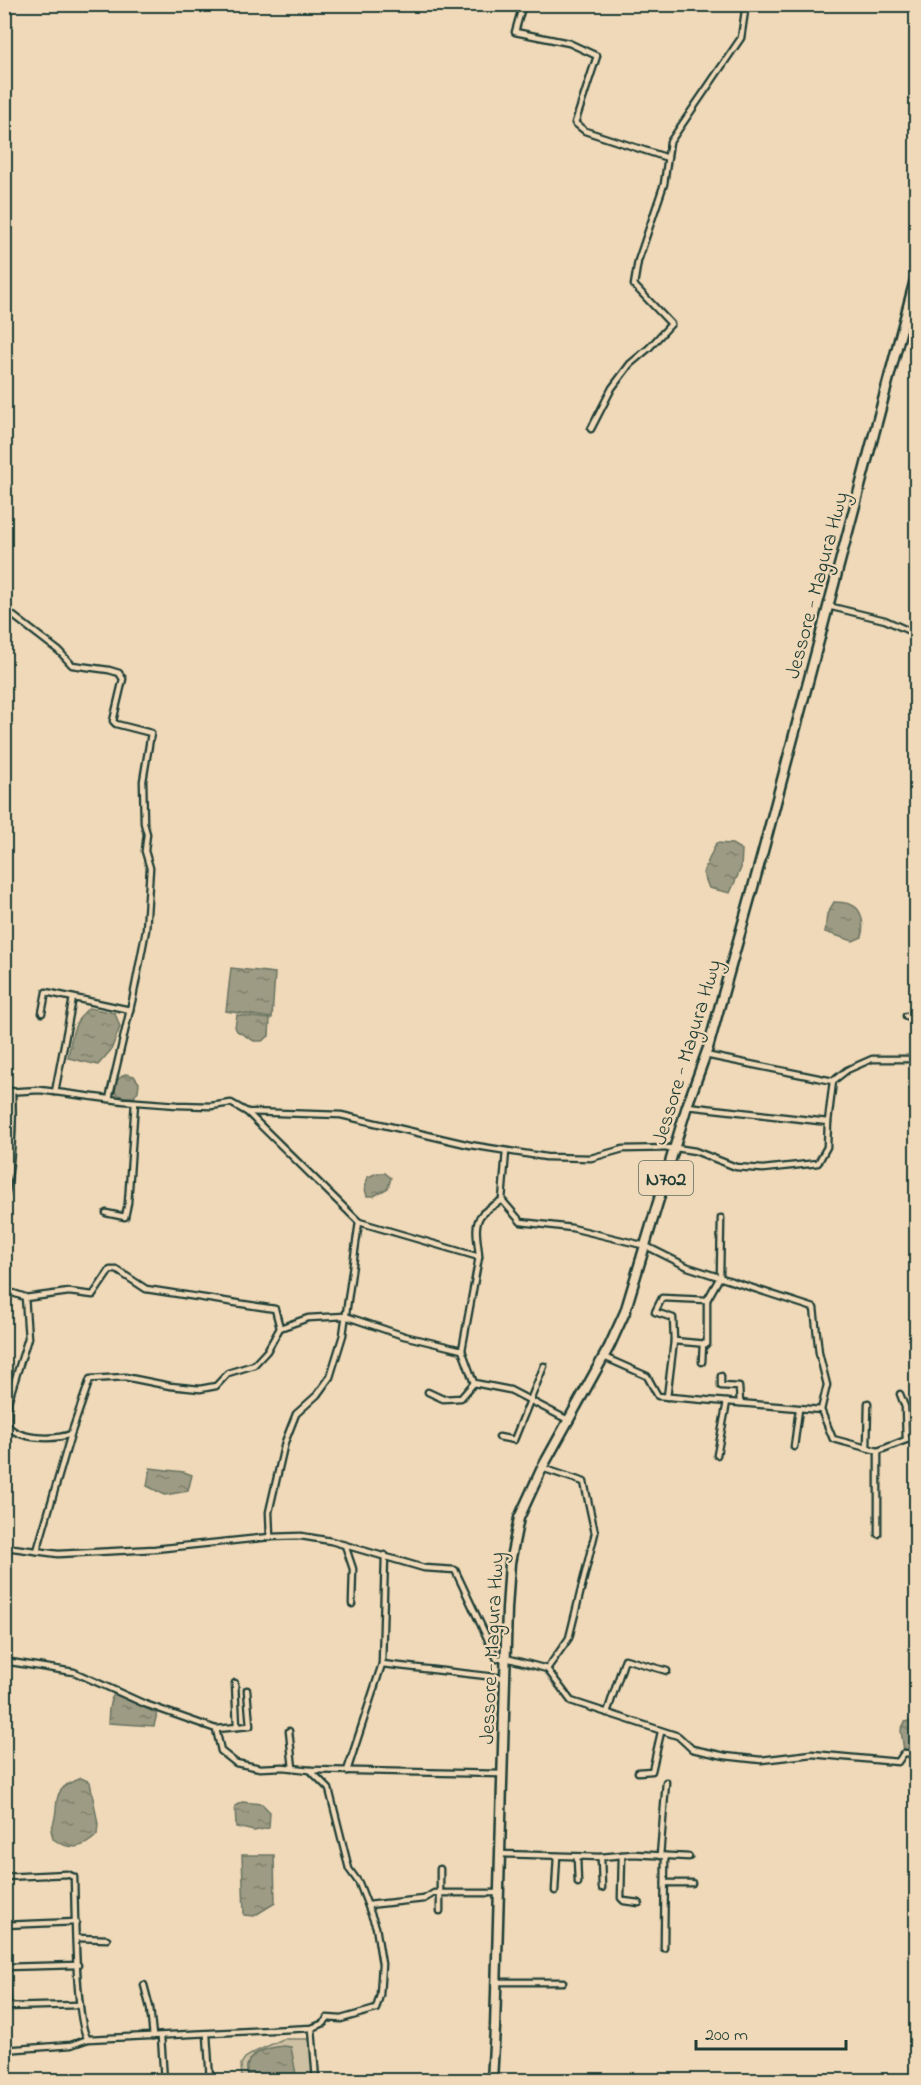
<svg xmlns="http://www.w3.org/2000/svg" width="921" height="2085" viewBox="0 0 921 2085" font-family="'Indie Flower',sans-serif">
<defs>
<pattern id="water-ripples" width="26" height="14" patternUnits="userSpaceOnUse" patternTransform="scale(1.5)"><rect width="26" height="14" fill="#9d9b83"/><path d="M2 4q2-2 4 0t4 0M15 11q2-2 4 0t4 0" fill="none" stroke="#7f806c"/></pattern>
</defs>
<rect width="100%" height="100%" fill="#f0d9b8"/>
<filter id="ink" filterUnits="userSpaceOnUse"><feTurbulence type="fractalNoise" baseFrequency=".0167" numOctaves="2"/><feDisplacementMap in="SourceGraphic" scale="12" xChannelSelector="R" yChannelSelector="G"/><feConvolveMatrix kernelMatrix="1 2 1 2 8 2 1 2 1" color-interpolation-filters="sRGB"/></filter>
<g filter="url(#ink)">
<path fill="#cec0a2" stroke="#767e6b" stroke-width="1.5" d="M283 2039H310L313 2080H242L241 2064 245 2058 255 2052Z"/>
<g fill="url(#water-ripples)" stroke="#6b7563" stroke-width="1.5">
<path d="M716 843 732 844 742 850 741 868 730 893 709 888 703 873Z"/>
<path d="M834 902C859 902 865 912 862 937L853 941 825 932 827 914Z"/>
<path d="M231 968 275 973 272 1018 226 1011Z"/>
<path d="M89 1008 115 1013 120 1027 111 1050 98 1065 68 1058C71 1039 73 1020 89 1008Z"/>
<path d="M237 1015 270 1019 269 1036 262 1041H254L237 1031 235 1027Z"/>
<path d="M125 1074 134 1076 139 1083 138 1091 134 1097H123L115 1093 116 1081Z"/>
<path d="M377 1173H385L391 1178 388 1188 374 1196H367C364 1189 365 1184 368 1177Z"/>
<path d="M150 1468 184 1472 192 1475 188 1491 165 1495 147 1486Z"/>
<path d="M116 1692 157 1714 154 1726 108 1723C109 1712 108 1700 116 1692Z"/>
<path d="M916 1719V1752L904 1751 901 1730 905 1722Z"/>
<path d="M81 1778 90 1782 98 1824 97 1835C83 1849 70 1851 53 1839L51 1830C63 1805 45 1791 81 1778Z"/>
<path d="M242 1802 262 1804 270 1812 269 1828 254 1831 236 1827 235 1806Z"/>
<path d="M242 1855H274L275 1903 254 1916 244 1915Z"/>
<path d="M284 2046 291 2047 297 2080H249C248 2076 246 2070 247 2066 250 2051 272 2047 284 2046Z"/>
</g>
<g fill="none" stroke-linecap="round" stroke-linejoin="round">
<g stroke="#1f3d34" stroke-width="9">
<g id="street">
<path d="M523 4 515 32 569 43 597 56 575 123 585 131 668 158"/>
<path d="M591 429 612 388 630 364 649 348 671 324 634 285 638 261 664 184 670 142 741 38 746 4"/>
<path d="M828 606 885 620 916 634"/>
<path d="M4 611 11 614 59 651 72 665 109 670 119 673 123 679 113 721 116 724 151 733 143 781 144 823 147 834 145 851 150 868 146 930 133 997 109 1099"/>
<path d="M42 1013 46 992 130 1010"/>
<path d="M906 1016 916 1017"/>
<path d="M705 1055 833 1081"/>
<path d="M4 1092 40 1090 124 1101 177 1105 211 1106 231 1103 247 1112 341 1115 470 1145 546 1157 591 1158 623 1149 676 1148 695 1151 736 1167 763 1169 818 1163 827 1147 828 1122"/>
<path d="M55 1092 73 998"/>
<path d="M687 1106 828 1122 833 1081 847 1070 872 1059H916"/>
<path d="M247 1112 359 1222 479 1257C479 1244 472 1225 482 1214 487 1209 496 1204 502 1200"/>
<path d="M506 1151 502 1200 521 1222 572 1228 646 1246 688 1267 814 1308 819 1353 827 1385 821 1410"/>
<path d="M4 1203C11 1166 14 1128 12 1091"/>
<path d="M106 1213 125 1217 128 1203 135 1102"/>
<path d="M4 1223V1231"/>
<path d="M4 1290 25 1297 28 1338 8 1402V1426C20 1440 55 1440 71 1434L90 1379 125 1377 170 1386 200 1389 216 1386 228 1373 254 1365 267 1351 280 1328 308 1318 345 1316 404 1336 462 1350 474 1383 510 1390 570 1421"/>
<path d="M25 1298 69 1292 93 1295 110 1270H117L146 1289 275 1309 280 1328"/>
<path d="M674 1341 707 1344V1300L720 1277 721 1218"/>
<path d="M462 1350 479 1257"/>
<path d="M604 1357 647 1376 658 1396 821 1410 833 1439 878 1451 916 1436"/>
<path d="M702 1362 703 1344"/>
<path d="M721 1376V1386L739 1387 740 1403"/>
<path d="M428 1392 443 1399 461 1398 474 1383"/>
<path d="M900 1394 905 1407 906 1440"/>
<path d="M667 1397 674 1341 673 1318 655 1312 662 1298 707 1300"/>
<path d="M4 1436 8 1426"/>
<path d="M499 1437 514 1440 544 1366"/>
<path d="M794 1447 799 1409"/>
<path d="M867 1448 868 1403"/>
<path d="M717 1455 727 1402"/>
<path d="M542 1468 584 1482 595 1533 569 1638 547 1669"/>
<path d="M878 1534V1451"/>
<path d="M270 1537 269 1512 285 1442 296 1414 317 1395 330 1377 343 1335 359 1222"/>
<path d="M4 1544 13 1548 58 1554 155 1549 270 1537 301 1536 331 1541 424 1568 455 1570 497 1659 506 1658 547 1669 571 1701 678 1736 692 1749 725 1756 761 1760 812 1754 898 1762 904 1753 916 1754"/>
<path d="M345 1545 353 1569 352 1604"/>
<path d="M37 1551 71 1434"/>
<path d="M4 1661 74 1672 145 1704 216 1729 221 1751 236 1763 260 1768 283 1767 310 1770 329 1789 349 1869 359 1883 376 1927 382 1964 380 1995 376 2009 341 2019 327 2018 324 2023 312 2028 88 2039C75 2024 75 1905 74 1877L67 1874 4 1877"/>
<path d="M382 1664 504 1678"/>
<path d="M235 1683 237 1727"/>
<path d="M607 1713 625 1659 667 1671"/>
<path d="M216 1729 250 1726 247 1690"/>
<path d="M289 1731 293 1768"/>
<path d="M310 1770 502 1774"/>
<path d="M347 1771 382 1664 385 1555"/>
<path d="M638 1772 652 1771 661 1732"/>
<path d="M500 1854 601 1857 633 1854 689 1857"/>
<path d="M622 1855 621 1898 624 1901 639 1903"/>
<path d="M660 1856 666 1782"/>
<path d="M577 1857 578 1883"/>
<path d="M601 1857 602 1888"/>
<path d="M665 1883H692"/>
<path d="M555 1891 557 1856"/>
<path d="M368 1905 424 1899 434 1893H499"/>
<path d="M440 1911V1869"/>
<path d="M4 1925 76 1922"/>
<path d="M77 1938 107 1939"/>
<path d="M4 1939 8 2007"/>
<path d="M664 1948 665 1856"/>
<path d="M4 1967 78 1965"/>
<path d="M497 1982H563"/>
<path d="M144 1985 150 2008 153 2036"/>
<path d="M4 2007 80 2005"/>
<path d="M312 2028 316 2080"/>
<path d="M207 2035 210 2080"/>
<path d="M161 2037 164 2080"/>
<path d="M4 2050 71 2045 88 2039"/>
</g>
</g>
<g stroke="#1f3d34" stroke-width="13">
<path id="highway" d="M492 2080 495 2028 507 1609 510 1563 519 1518 542 1468 609 1347 625 1312 687 1106 708 1048 762 855 916 276"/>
</g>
<use href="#street" stroke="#f0d9b8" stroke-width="4.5"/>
<use href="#highway" stroke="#f0d9b8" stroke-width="8"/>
</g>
</g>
<g text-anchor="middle" stroke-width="4.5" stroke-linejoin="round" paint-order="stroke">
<rect fill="#f0d9b8" stroke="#5e6c5c" stroke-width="1.5" x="639" y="1161" width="54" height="34" rx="4.5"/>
<g font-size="20" font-weight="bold" fill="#1f3d34">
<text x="666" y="1185">N702</text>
</g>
<g font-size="21" fill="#1f3d34" stroke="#f0d9b8">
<text transform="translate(816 585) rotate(-75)" y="7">Jessore - Magura Hwy</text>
<text transform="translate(686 1052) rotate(-73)" y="7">Jessore - Magura Hwy</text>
<text transform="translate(491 1648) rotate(-87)" y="7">Jessore - Magura Hwy</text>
</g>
</g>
<rect width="921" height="2085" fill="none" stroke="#f0d9b8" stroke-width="24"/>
<rect x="12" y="12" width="897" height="2061" fill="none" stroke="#1f3d34" stroke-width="2" filter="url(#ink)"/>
<path d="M696 2040v9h150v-9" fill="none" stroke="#1f3d34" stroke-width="3"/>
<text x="705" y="2040" font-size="18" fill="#1f3d34" stroke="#f0d9b8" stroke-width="4.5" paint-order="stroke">200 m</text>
</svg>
